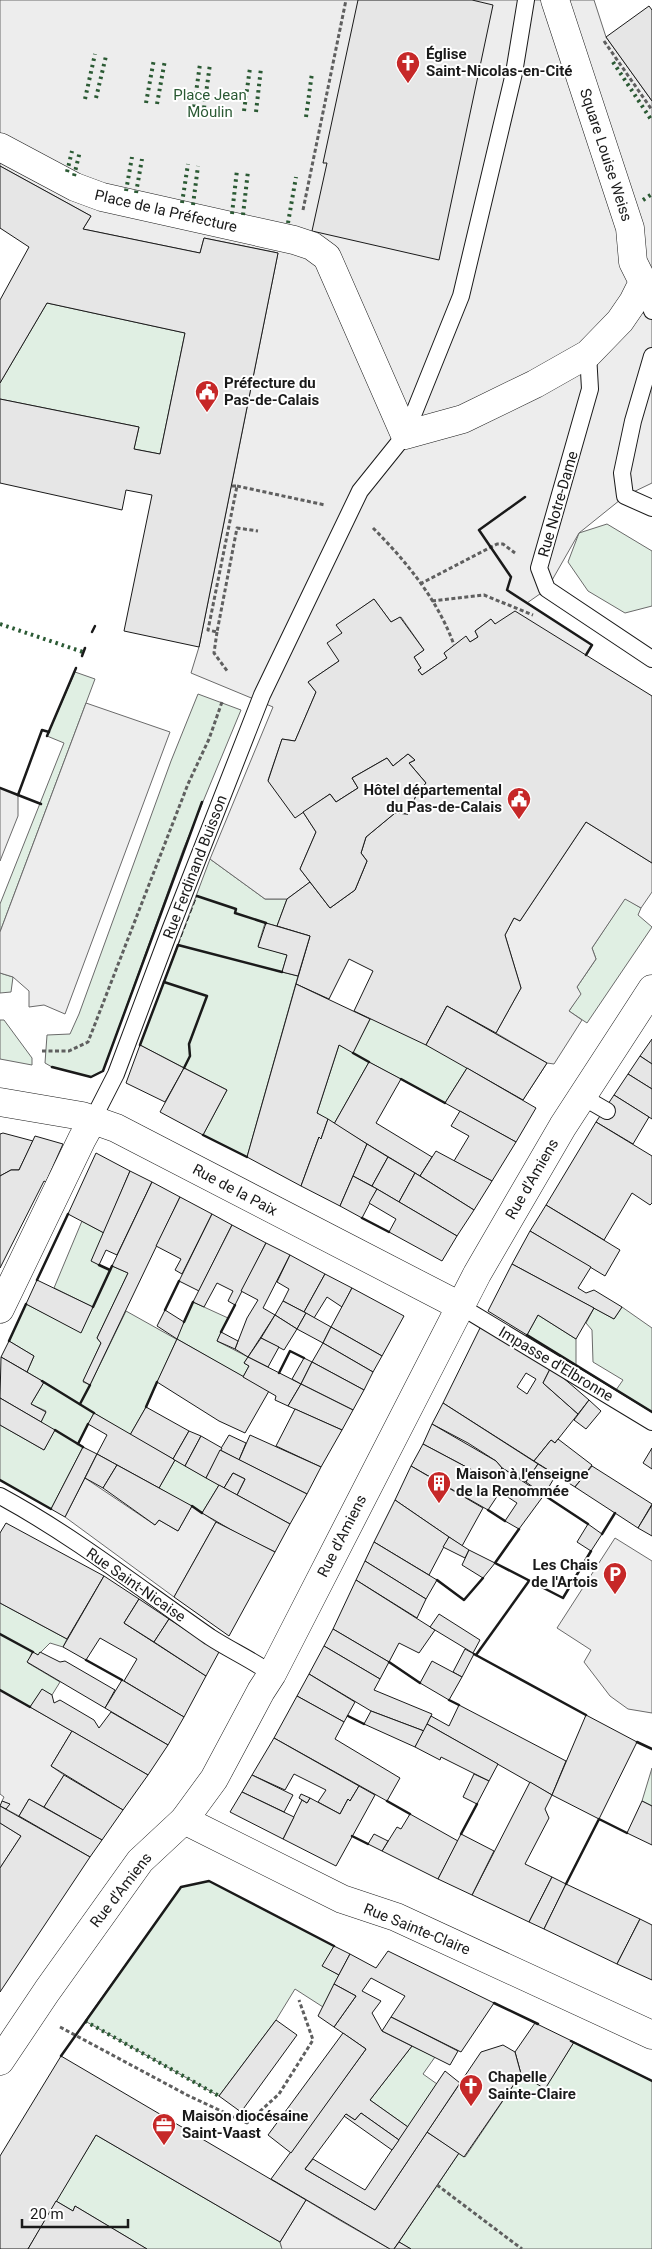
<svg xmlns="http://www.w3.org/2000/svg" width="652" height="2249" viewBox="0 0 652 2249" font-family="Roboto,sans-serif">
<rect width="100%" height="100%" fill="#fff"/>
<g fill="#e0efe3" stroke="#6a6a6a">
<path d="M47 303 185 333 160 454 134 449 139 427 0 399V383Z"/>
<path d="M607 524 652 551V606L625 613 588 591 568 562 579 533Z"/>
<path d="M75 672 95 679 0 932V904L64 743 47 736Z"/>
<path d="M198 694 241 710 183 850 103 1071 91 1077 52 1067 45 1063 47 1035 70 1034 79 1014 171 761Z"/>
<path d="M210 859 265 899H287L277 926 265 923 258 946 287 955 282 972 298 976 247 1157 203 1135 227 1090 140 1045Z"/>
<path d="M625 898 641 908 638 915 652 927 587 1023 569 1011 580 994 577 987 596 959 592 948Z"/>
<path d="M0 973 13 977 11 992 0 993Z"/>
<path d="M447 1006 547 1063 523 1100 467 1068 445 1103 369 1062 334 1124 317 1113 339 1045 353 1052 370 1019Z"/>
<path d="M0 1020H4L32 1058V1065L0 1059Z"/>
<path d="M82 1221 104 1233 92 1261 110 1270 112 1266 128 1273 97 1338 101 1343 83 1382 90 1385 126 1311 176 1339 193 1302 228 1318 217 1341 248 1357 244 1363 249 1366 243 1377 177 1339 146 1407 130 1435 94 1413 78 1443 83 1447 51 1509 0 1480V1425L44 1450 54 1431 41 1422 46 1411 31 1404 44 1382 27 1372 34 1356 9 1341 26 1304 81 1332 93 1307 54 1288Z"/>
<path d="M622 1307 652 1328V1412L616 1390 623 1380 593 1362 592 1330 586 1323 594 1308 614 1319Z"/>
<path d="M538 1315 576 1339V1365L527 1335Z"/>
<path d="M175 1460 219 1485 202 1513 159 1488Z"/>
<path d="M0 1603 67 1639 63 1647 50 1643 38 1655 32 1652 28 1663 60 1682 52 1695 42 1690 30 1707 0 1690Z"/>
<path d="M652 1768V1806L642 1801Z"/>
<path d="M209 1881 334 1946 323 1966 339 1975 323 2007 295 1989 276 2020 219 2096 85 2021 181 1887Z"/>
<path d="M574 2042 652 2081V2249H411L399 2242 459 2153 465 2157 521 2074 545 2088Z"/>
<path d="M412 2046 435 2057 423 2074 437 2084 408 2127 370 2100Z"/>
<path d="M96 2135 280 2242 282 2249H147L75 2206 73 2211 56 2201Z"/>
</g>
<g fill="#ededed" stroke="#6a6a6a">
<path d="M0 0H594L606 37 652 101V483L625 496 579 533 547 589 527 603 592 645 586 655 495 624 491 619 475 631 478 637 470 642 466 637 444 653 447 658 422 675 418 670 421 668 414 657 424 650 401 617 391 622 374 599 337 625 342 633 339 661 308 682 316 692 295 741 282 739 268 780 295 817 303 812 316 832 300 869 310 882 287 899H265L210 859 273 707 191 673 199 647 278 253 204 238 200 253 83 229 91 216 0 166Z"/>
<path d="M86 703 170 732 65 1014 44 1005 29 1007V991L13 977 0 973V932Z"/>
<path d="M0 788 18 795V816L0 861Z"/>
<path d="M586 822 652 863V892L641 908 625 899 592 948 596 959 577 987 581 994 569 1011 582 1020 554 1064 547 1063 496 1033 521 988 505 935 514 918 520 921Z"/>
<path d="M85 1478 155 1525 159 1520 178 1531 192 1506 216 1522 174 1597 65 1517Z"/>
<path d="M615 1538 652 1561V1713L628 1709 610 1696 584 1662 591 1650 557 1628Z"/>
<path d="M0 1690 72 1731 51 1766 64 1775 44 1807 29 1799 19 1816 6 1809 9 1804 2 1801 4 1797 0 1794Z"/>
<path d="M0 1823 21 1836 0 1868Z"/>
<path d="M306 2200 341 2221 390 2249H282L280 2242Z"/>
</g>
<g fill="#e6e6e6" stroke="#1a1a1a" fill-rule="evenodd">
<path d="M358 0H472L493 5 439 260 312 231 327 163H323Z"/>
<path d="M649 6 652 10V101L606 37Z"/>
<path d="M0 166 91 216 83 229 200 253 204 238 278 253 199 647 124 631 152 495 126 490 122 510 0 483V399L139 427 134 449 160 454 185 333 47 303 0 383V300L29 247 0 228Z"/>
<path d="M374 599 391 622 400 617 424 650 414 657 421 668 418 670 422 675 447 658 444 653 466 636 470 642 478 637 475 631 491 619 495 624 515 611 652 696V863L586 822 520 921 514 918 505 935 521 988 496 1033 447 1006 426 1045 354 1011 373 971 349 959 329 999 296 984 310 936 277 926 287 899 310 882 330 908 355 890 367 861 361 853 366 837 395 813 408 814 417 793 426 783 409 763 415 760 408 754 393 766 387 758 352 778 358 788 336 802 330 794 295 818 268 781 282 739 295 741 316 692 308 682 339 661 327 643 342 633 336 625Z"/>
<path d="M408 754 415 760 409 763 426 783 417 793 408 814 395 813 366 837 361 853 367 861 355 890 330 908 300 869 316 832 303 812 330 794 336 802 358 788 352 778 387 758 393 766Z"/>
<path d="M266 923 310 936 298 976 282 972 287 955 258 947Z"/>
<path d="M296 984 370 1019 353 1053 339 1045 317 1113 328 1119 321 1139 319 1137 301 1186 247 1157Z"/>
<path d="M447 1006 547 1063 523 1100 426 1045Z"/>
<path d="M652 1039V1064L640 1056Z"/>
<path d="M140 1045 184 1068 165 1102 126 1083Z"/>
<path d="M640 1056 652 1064V1089L628 1074Z"/>
<path d="M369 1062 401 1079 376 1123 432 1157 420 1176 334 1124Z"/>
<path d="M184 1068 227 1090 203 1135 160 1112Z"/>
<path d="M467 1068 536 1108 516 1142 445 1103Z"/>
<path d="M628 1074 652 1089V1119L614 1095Z"/>
<path d="M614 1095 649 1117 633 1144 596 1122Z"/>
<path d="M460 1111 516 1142 492 1181 454 1161 469 1136 451 1126Z"/>
<path d="M328 1119 367 1144 340 1206 301 1186 319 1137 321 1139Z"/>
<path d="M596 1122 652 1156V1203L650 1205 632 1193 604 1240 546 1205Z"/>
<path d="M3 1133 33 1141 19 1170H11L0 1176V1134Z"/>
<path d="M35 1136 63 1144 46 1182 44 1181 0 1268V1176L11 1170H19Z"/>
<path d="M367 1144 388 1157 372 1186 353 1176Z"/>
<path d="M436 1151 492 1181 474 1210 420 1176Z"/>
<path d="M96 1153 130 1171 104 1233 68 1214Z"/>
<path d="M388 1157 415 1173 399 1202 372 1186Z"/>
<path d="M130 1171 152 1182 117 1255 106 1250 99 1265 91 1261Z"/>
<path d="M415 1173 474 1210 457 1236 399 1202Z"/>
<path d="M353 1176 377 1189 362 1218 340 1206Z"/>
<path d="M152 1182 180 1197 90 1385 83 1381 101 1343 97 1338 128 1273 112 1266Z"/>
<path d="M377 1189 457 1236 442 1261 389 1232 396 1219 369 1203Z"/>
<path d="M180 1197 212 1214 182 1274 175 1270 181 1259 156 1246Z"/>
<path d="M546 1205 620 1250 605 1276 530 1231Z"/>
<path d="M212 1214 232 1225 199 1291 179 1281Z"/>
<path d="M232 1225 266 1243 235 1305 228 1301 233 1291 217 1283 204 1307 193 1302Z"/>
<path d="M530 1231 591 1267 578 1288 586 1293 594 1290 622 1307 614 1319 512 1264Z"/>
<path d="M266 1243 290 1255 263 1308 275 1315 248 1357 235 1349 247 1318 258 1300 241 1291Z"/>
<path d="M290 1255 325 1274 304 1312 283 1301 289 1289 277 1282Z"/>
<path d="M512 1264 594 1308 576 1339 538 1315 527 1335 488 1311Z"/>
<path d="M325 1274 352 1288 342 1307 327 1297 314 1318 304 1312Z"/>
<path d="M37 1280 93 1307 81 1333 26 1304Z"/>
<path d="M352 1288 404 1316 382 1356 331 1327Z"/>
<path d="M283 1301 306 1313 297 1329 275 1315Z"/>
<path d="M165 1310 184 1322 177 1339 157 1326Z"/>
<path d="M306 1313 331 1327 323 1343 297 1329Z"/>
<path d="M275 1315 297 1329 284 1350 261 1338Z"/>
<path d="M481 1326 550 1369 543 1383 578 1414 555 1443 551 1440 534 1461 443 1403ZM526 1373 536 1379 527 1394 517 1387Z"/>
<path d="M331 1327 382 1356 373 1372 323 1343Z"/>
<path d="M221 1332 238 1341 235 1349 217 1341Z"/>
<path d="M261 1338 279 1347 268 1367 248 1357Z"/>
<path d="M177 1339 269 1391 245 1433 219 1421 157 1382Z"/>
<path d="M9 1341 34 1356 27 1372 1 1357Z"/>
<path d="M323 1343 373 1372 364 1390 312 1362Z"/>
<path d="M1 1357 44 1382 31 1404 46 1412 41 1422 0 1398Z"/>
<path d="M248 1357 301 1384 288 1406 275 1400 276 1396 243 1377 249 1366 244 1363Z"/>
<path d="M304 1358 312 1362 301 1384 292 1379Z"/>
<path d="M312 1362 364 1390 353 1410 301 1384Z"/>
<path d="M550 1369 561 1376 589 1400 578 1414 543 1383Z"/>
<path d="M301 1384 353 1410 342 1430 288 1406Z"/>
<path d="M0 1398 55 1430 44 1450 0 1425Z"/>
<path d="M589 1400 601 1411 586 1429 574 1420Z"/>
<path d="M443 1403 538 1464 526 1482 502 1468 496 1461 468 1443 432 1424Z"/>
<path d="M146 1407 189 1431 173 1459 130 1435Z"/>
<path d="M295 1409 342 1430 321 1467 276 1446Z"/>
<path d="M94 1413 175 1460 159 1488 97 1454 107 1435 88 1424Z"/>
<path d="M432 1424 496 1461 502 1468 498 1474 492 1470 487 1478 423 1444Z"/>
<path d="M189 1431 201 1436 185 1466 173 1459Z"/>
<path d="M229 1435 246 1443 239 1460 220 1450Z"/>
<path d="M250 1435 321 1467 307 1494 239 1460Z"/>
<path d="M201 1436 222 1448 206 1478 185 1466Z"/>
<path d="M558 1439 592 1465 575 1487 534 1461 551 1440 555 1443Z"/>
<path d="M423 1444 487 1478 492 1470 498 1474 502 1468 544 1495 519 1529 505 1521 517 1503 500 1492 488 1510 411 1466Z"/>
<path d="M83 1447 97 1454 65 1517 51 1509Z"/>
<path d="M652 1448V1469L643 1463Z"/>
<path d="M220 1450 307 1494 290 1524 237 1495 245 1479 233 1473 224 1488 206 1478Z"/>
<path d="M97 1454 117 1465 103 1488 85 1478Z"/>
<path d="M538 1464 556 1475 544 1495 526 1482Z"/>
<path d="M117 1465 192 1506 178 1531 159 1520 155 1525 103 1488Z"/>
<path d="M411 1466 483 1508 462 1546 395 1500Z"/>
<path d="M592 1466 652 1504 638 1528 575 1487Z"/>
<path d="M233 1473 245 1479 237 1495 224 1488Z"/>
<path d="M219 1485 290 1524 275 1552 240 1535 202 1513Z"/>
<path d="M395 1500 449 1537 429 1575 374 1542Z"/>
<path d="M652 1505V1536L638 1528Z"/>
<path d="M216 1522 275 1552 229 1636 174 1597Z"/>
<path d="M6 1523 104 1576 67 1639 0 1603V1533Z"/>
<path d="M588 1524 602 1534 591 1551 577 1542Z"/>
<path d="M449 1537 469 1550 465 1558 443 1547Z"/>
<path d="M374 1542 437 1580 426 1599 365 1561Z"/>
<path d="M469 1550 495 1563 483 1578 462 1565Z"/>
<path d="M365 1561 426 1599 417 1618 356 1580Z"/>
<path d="M104 1576 139 1599 124 1623 206 1676 184 1717 124 1681 137 1659 100 1638 86 1660 63 1647Z"/>
<path d="M356 1580 435 1630 419 1653 399 1643 389 1662 333 1629Z"/>
<path d="M139 1599 169 1619 154 1642 124 1623Z"/>
<path d="M439 1614 480 1640 473 1653 430 1627Z"/>
<path d="M169 1619 219 1652 206 1676 154 1642Z"/>
<path d="M333 1629 389 1662 380 1679 324 1646Z"/>
<path d="M324 1646 380 1679 374 1690 432 1714 424 1731 371 1711 309 1674Z"/>
<path d="M465 1649 474 1654 462 1677 453 1672Z"/>
<path d="M33 1652 38 1655 40 1652 60 1662 65 1661 115 1690 105 1708 27 1662Z"/>
<path d="M432 1661 462 1677 449 1700 420 1683Z"/>
<path d="M309 1674 355 1702 344 1722 297 1696Z"/>
<path d="M122 1680 184 1717 168 1745 105 1708Z"/>
<path d="M42 1689 52 1695 54 1703 60 1700 94 1720 99 1728 111 1712 168 1745 148 1775 30 1707Z"/>
<path d="M297 1696 344 1722 335 1739 400 1778 387 1801 274 1738Z"/>
<path d="M459 1705 566 1761 552 1795 427 1724 431 1716 449 1726Z"/>
<path d="M371 1711 424 1731 415 1747 364 1724Z"/>
<path d="M586 1715 637 1742 599 1819 552 1795Z"/>
<path d="M427 1724 498 1764 489 1781 441 1757 440 1760 415 1747Z"/>
<path d="M72 1731 148 1775 123 1810 51 1766Z"/>
<path d="M274 1738 359 1786 350 1801 348 1799 340 1814 318 1802 326 1790 294 1774 285 1790 252 1775Z"/>
<path d="M474 1774 489 1781 477 1804 463 1797Z"/>
<path d="M64 1775 123 1810 102 1840 44 1807Z"/>
<path d="M252 1775 293 1795 284 1812 242 1792Z"/>
<path d="M530 1782 552 1795 545 1809 549 1818 525 1864 552 1877 529 1922 472 1895Z"/>
<path d="M359 1786 375 1795 336 1866 283 1839 302 1800 307 1803 310 1798 340 1814 348 1799 350 1801Z"/>
<path d="M242 1792 294 1817 283 1839 230 1812Z"/>
<path d="M301 1794 310 1798 307 1803 299 1798Z"/>
<path d="M29 1799 102 1840 90 1857 19 1816Z"/>
<path d="M2 1801 10 1804 6 1809 0 1806Z"/>
<path d="M642 1801 652 1806V1845L627 1833Z"/>
<path d="M0 1806 90 1857 0 1992V1868L21 1836 0 1823Z"/>
<path d="M410 1814 458 1841 438 1879 382 1851 397 1827 401 1829Z"/>
<path d="M374 1834 388 1841 382 1851 368 1844Z"/>
<path d="M461 1834 494 1851 472 1895 438 1879Z"/>
<path d="M552 1877 566 1884 544 1929 529 1922Z"/>
<path d="M566 1884 640 1919 617 1964 544 1929Z"/>
<path d="M640 1919 652 1925V1980L617 1964Z"/>
<path d="M334 1946 350 1954 339 1975 322 1966Z"/>
<path d="M388 1951 494 2003 461 2052 391 2017 405 1996 371 1978 362 1991 381 2001 372 2013 382 2031 412 2046 370 2100 408 2127 399 2140 361 2113 355 2120 346 2114 305 2169 375 2210 427 2132 459 2153 394 2249H390L271 2179 366 2049 334 2027 356 1996 334 1984 350 1954 376 1968Z"/>
<path d="M334 1984 356 1996 334 2027 318 2016Z"/>
<path d="M391 2017 458 2051 450 2065 382 2031Z"/>
<path d="M276 2020 297 2035 241 2112 219 2096Z"/>
<path d="M535 2023 574 2042 545 2089 521 2074 515 2052Z"/>
<path d="M343 2033 366 2049 291 2153 268 2135Z"/>
<path d="M503 2045 515 2052 521 2074 464 2157 427 2132 481 2052Z"/>
<path d="M61 2056 306 2200 280 2242 96 2135 28 2249H0V2156Z"/>
<path d="M445 2071 460 2083 375 2210 305 2169 313 2159 365 2190Z"/>
<path d="M361 2113 399 2140 392 2150 344 2116 346 2114 355 2120Z"/>
<path d="M56 2201 73 2211 75 2206 147 2249H28Z"/>
<path d="M399 2242 411 2249H394Z"/>
</g>
<g fill="none" stroke-linecap="round" stroke-linejoin="round">
<g stroke="#1a1a1a" stroke-width="18">
<g id="service">
<path d="M643 282 652 311"/>
<path d="M588 354 590 389 539 568 547 589 652 659"/>
<path d="M652 356 633 421 622 473 625 496 652 508"/>
<path d="M581 1096 607 1111"/>
<path d="M93 1119 116 1074 170 930 262 695 360 491 405 435 461 296 514 73 526 0"/>
<path d="M460 1306 652 1422"/>
<path d="M0 1496C74 1536 141 1589 210 1637 230 1650 252 1660 272 1674"/>
</g>
</g>
<g stroke="#1a1a1a" stroke-width="29">
<g id="minor">
<path d="M0 147 75 187 102 197 294 240 312 246 327 257 405 435 463 419 535 384 588 354 620 321 633 302 643 282 633 262 630 228 555 0"/>
<path d="M0 1102 82 1116 116 1128 460 1306"/>
<path d="M0 1309 82 1139 93 1119"/>
</g>
</g>
<g stroke="#1a1a1a" stroke-width="29">
<g id="tertiary">
<path d="M184 1820 342 1899 396 1917 652 2035"/>
<path d="M0 2061 47 1991 140 1861 184 1820 214 1779 261 1691 272 1674 477 1274 563 1126 652 989"/>
</g>
</g>
<g stroke="#5f5f5f" stroke-width="3" stroke-dasharray="4 2.5" stroke-linecap="butt">
<path d="M604 41 652 110"/>
<path d="M303 210 346 0"/>
<path d="M232 486H237L208 630 217 632 237 528 258 531"/>
<path d="M237 486 325 505"/>
<path d="M373 528C406 561 438 600 454 645"/>
<path d="M420 584 497 544H503L515 553"/>
<path d="M432 601 484 595 533 615"/>
<path d="M217 632 214 653 228 672"/>
<path d="M42 1051H69L88 1042 188 784 209 739 222 702"/>
<path d="M60 2027 187 2095 247 2123 279 2094 313 2040 299 2000"/>
<path d="M437 2185 522 2249"/>
</g>
<use href="#service" stroke="#fff" stroke-width="16"/>
<use href="#minor" stroke="#fff" stroke-width="28"/>
<use href="#tertiary" stroke="#fff" stroke-width="28"/>
<g stroke="#2b5a34" stroke-width="4" stroke-dasharray="2.5 4" stroke-linecap="butt">
<path d="M613 62 652 121"/>
<path d="M96 98 106 56"/>
<path d="M85 99 95 54"/>
<path d="M146 103 154 59"/>
<path d="M157 104 165 60"/>
<path d="M194 107 200 64"/>
<path d="M204 108 210 64"/>
<path d="M244 111 250 68"/>
<path d="M256 112 261 68"/>
<path d="M306 117 312 73"/>
<path d="M67 172 72 151"/>
<path d="M74 176 80 151"/>
<path d="M126 191 132 157"/>
<path d="M136 193 142 159"/>
<path d="M643 200 652 194"/>
<path d="M182 203 188 164"/>
<path d="M193 205 198 166"/>
<path d="M232 214 237 170"/>
<path d="M243 215 248 171"/>
<path d="M288 223 296 177"/>
<path d="M0 624 83 652"/>
<path d="M85 2021 219 2096"/>
</g>
<path stroke="#1a1a1a" stroke-width="1" stroke-dasharray="6 2.5" stroke-linecap="butt" d="M178 945 197 896"/>
<g stroke="#1a1a1a" stroke-width="2.5">
<path d="M525 497 479 530 511 577 507 590 592 645 586 655"/>
<path d="M92 632 95 626"/>
<path d="M82 656 85 648"/>
<path d="M47 736 76 668"/>
<path d="M0 788 18 795"/>
<path d="M41 804 18 795 42 730 49 732"/>
<path d="M197 896 236 909 235 913 266 923"/>
<path d="M164 982 207 996 189 1044 190 1056 184 1068"/>
<path d="M140 1045 178 945 282 972"/>
<path d="M353 1053 369 1062"/>
<path d="M52 1067 91 1077 103 1071 202 802"/>
<path d="M401 1079 445 1103"/>
<path d="M203 1135 247 1157"/>
<path d="M362 1218 389 1232"/>
<path d="M99 1265 110 1270"/>
<path d="M37 1280 68 1214"/>
<path d="M93 1307 112 1266"/>
<path d="M165 1310 179 1281"/>
<path d="M184 1322 193 1302"/>
<path d="M221 1332 235 1305"/>
<path d="M527 1335 652 1412"/>
<path d="M9 1341 26 1304"/>
<path d="M279 1373 290 1351 304 1358"/>
<path d="M42 1381 94 1413"/>
<path d="M80 1404 90 1385"/>
<path d="M146 1407 157 1382"/>
<path d="M55 1430 83 1447"/>
<path d="M78 1444 88 1424"/>
<path d="M0 1480 51 1509"/>
<path d="M544 1495 588 1524"/>
<path d="M192 1506 202 1513"/>
<path d="M488 1510 505 1521"/>
<path d="M519 1529 495 1563 563 1598 591 1551"/>
<path d="M602 1534 615 1513"/>
<path d="M437 1580 464 1600 483 1578"/>
<path d="M0 1634 33 1652"/>
<path d="M474 1654 586 1715"/>
<path d="M476 1655 529 1581"/>
<path d="M86 1660 122 1680"/>
<path d="M389 1662 420 1683"/>
<path d="M0 1690 30 1707"/>
<path d="M449 1700 459 1705"/>
<path d="M348 1716 364 1724"/>
<path d="M637 1742 652 1749"/>
<path d="M387 1801 410 1814"/>
<path d="M461 1834 477 1804"/>
<path d="M352 1836 368 1844"/>
<path d="M566 1884 599 1819 627 1833"/>
<path d="M494 2003 538 2024"/>
<path d="M571 2041 652 2081"/>
<path d="M61 2056 181 1887 209 1881 334 1946"/>
</g>
</g>
<defs>
<g id="church-pin" transform="scale(1.25)"><path d="M0 17L-7.5 6A9.5 9.5 0 1 1 7.5 6Z" fill="#c62828" stroke="#fff"/><path d="M-1.2-6h2.4v3.5h3.3v2.4h-3.3V6h-2.4V-.1h-3.3v-2.4h3.3Z" fill="#fff"/></g>
<g id="civic-pin" transform="scale(1.25)"><path d="M0 17L-7.5 6A9.5 9.5 0 1 1 7.5 6Z" fill="#c62828" stroke="#fff"/><path d="M-.6-6.5H3V-4.5H.6V-3L4-1V1h2V6H-6V1h2V-1L-.6-3ZM-1.2 2.5V6h2.4V2.5Z" fill="#fff"/></g>
<g id="building-pin" transform="scale(1.25)"><path d="M0 17L-7.5 6A9.5 9.5 0 1 1 7.5 6Z" fill="#c62828" stroke="#fff"/><path d="M-4-6H4V6H1V3H-1V6H-4ZM-2.5-4.3h1.7v1.8h-1.7ZM.8-4.3h1.7v1.8H.8ZM-2.5-1h1.7V.8h-1.7ZM.8-1h1.7V.8H.8Z" fill="#fff"/></g>
<g id="parking-pin" transform="scale(1.25)"><path d="M0 17L-7.5 6A9.5 9.5 0 1 1 7.5 6Z" fill="#c62828" stroke="#fff"/><path d="M-3.5-5.5H1a3.5 3.5 0 0 1 0 7H-1V5.5H-3.5ZM-1-3.4V-.6H.8a1.4 1.4 0 0 0 0-2.8Z" fill="#fff"/></g>
<g id="office-pin" transform="scale(1.25)"><path d="M0 17L-7.5 6A9.5 9.5 0 1 1 7.5 6Z" fill="#c62828" stroke="#fff"/><path d="M-6-3h4V-5.5h4V-3h4V5H-6ZM-1-4.5V-3h2v-1.5ZM-6 0V1H6V0Z" fill="#fff"/></g>
</defs>
<g fill-rule="evenodd">
<use href="#church-pin" x="408" y="63"/>
<use href="#civic-pin" x="207" y="392"/>
<use href="#civic-pin" x="519" y="799"/>
<use href="#building-pin" x="439" y="1483"/>
<use href="#parking-pin" x="615" y="1574"/>
<use href="#church-pin" x="471" y="2086"/>
<use href="#office-pin" x="164" y="2125"/>
</g>
<g text-anchor="middle" stroke-width="4" stroke-linejoin="round" paint-order="stroke">
<g font-size="15" font-weight="bold" fill="#1a1a1a" stroke="#fff" text-anchor="start">
<text x="426" y="59">Église<tspan x="426" dy="17">Saint-Nicolas-en-Cité</tspan></text>
<text x="224" y="388">Préfecture du<tspan x="224" dy="17">Pas-de-Calais</tspan></text>
<text x="502" y="795" text-anchor="end">Hôtel départemental<tspan x="502" dy="17">du Pas-de-Calais</tspan></text>
<text x="456" y="1479">Maison à l'enseigne<tspan x="456" dy="17">de la Renommée</tspan></text>
<text x="598" y="1570" text-anchor="end">Les Chais<tspan x="598" dy="17">de l'Artois</tspan></text>
<text x="488" y="2082">Chapelle<tspan x="488" dy="17">Sainte-Claire</tspan></text>
<text x="182" y="2121">Maison diocésaine<tspan x="182" dy="17">Saint-Vaast</tspan></text>
</g>
<g font-size="15" fill="#2b5a34" stroke="#fff">
<text x="210" y="100">Place Jean<tspan x="210" dy="17">Moulin</tspan></text>
</g>
<g font-size="15" fill="#1a1a1a" stroke="#fff">
<text transform="translate(606 155) rotate(72)" y="5">Square Louise Weiss</text>
<text transform="translate(166 211) rotate(13)" y="5">Place de la Préfecture</text>
<text transform="translate(558 504) rotate(-74)" y="5">Rue Notre-Dame</text>
<text transform="translate(195 867) rotate(-69)" y="5">Rue Ferdinand Buisson</text>
<text transform="translate(532 1179) rotate(-60)" y="5">Rue d'Amiens</text>
<text transform="translate(235 1190) rotate(28)" y="5">Rue de la Paix</text>
<text transform="translate(556 1364) rotate(31)" y="5">Impasse d'Elbronne</text>
<text transform="translate(342 1536) rotate(-63)" y="5">Rue d'Amiens</text>
<text transform="translate(136 1585) rotate(35)" y="5">Rue Saint-Nicaise</text>
<text transform="translate(121 1890) rotate(-52)" y="5">Rue d'Amiens</text>
<text transform="translate(417 1929) rotate(22)" y="5">Rue Sainte-Claire</text>
</g>
</g>
<path d="M22 2219v8h106v-8" fill="none" stroke="#1a1a1a" stroke-width="2.5"/>
<text x="30" y="2219" font-size="15" fill="#1a1a1a" stroke="#ffffff" stroke-width="4" paint-order="stroke">20 m</text>
</svg>
